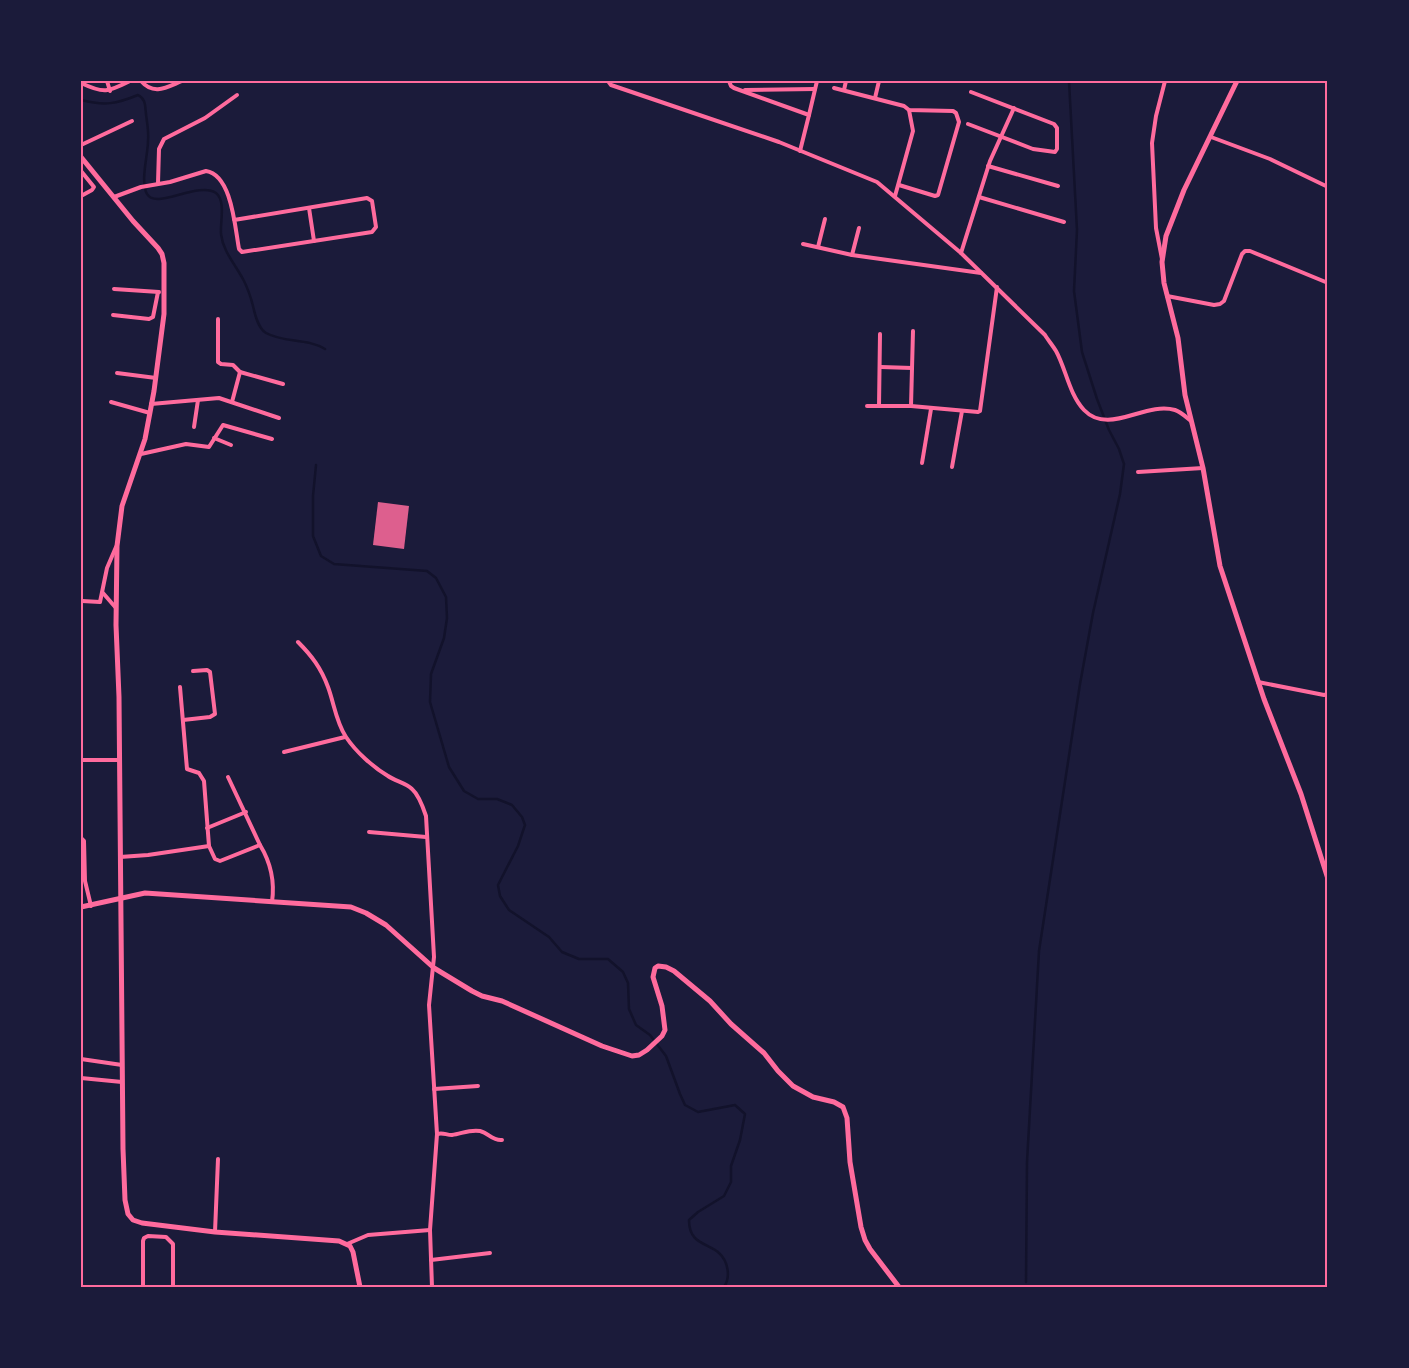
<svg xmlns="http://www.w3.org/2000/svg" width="1409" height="1368" viewBox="0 0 1409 1368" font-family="Manrope,sans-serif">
<rect width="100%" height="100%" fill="#1b1b3a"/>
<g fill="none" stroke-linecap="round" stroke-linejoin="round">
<g stroke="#12122b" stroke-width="2.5">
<path d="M81 100C105 106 116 104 138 95 146 99 145 106 146 114 147 123 149 132 148 141 148 155 140 181 147 194 156 210 198 181 216 193 226 201 220 222 221 234 223 252 236 265 244 281 248 289 251 298 253 306 255 315 258 328 266 333 284 343 307 338 325 349"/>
<path d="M316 465 313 496V536L321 556 334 564 427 571 436 578 446 597 447 618 444 638 431 674 430 702 449 767 464 791 478 799H497L512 805 522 817 525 825 518 846 498 885 500 896 509 910 549 937 562 952 579 959H608L623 972 628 983 629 1009 636 1025 650 1035 666 1056 680 1094 685 1105 698 1112 735 1105 745 1114 740 1140 731 1166V1182L724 1196 698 1212 689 1220C689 1227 690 1233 695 1238 702 1245 713 1247 719 1253 728 1261 731 1277 724 1287"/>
<path d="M1026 1282 1027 1162 1039 951 1080 684 1093 613 1120 494 1124 464 1119 449 1109 430 1097 399 1082 352 1074 291 1077 230 1069 81"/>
</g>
</g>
<path fill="#dd5f8e" d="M378 502 409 506 404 549 373 545Z"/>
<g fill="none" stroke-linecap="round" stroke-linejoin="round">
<g stroke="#ff6b9d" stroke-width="4">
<path d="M107 81 110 91"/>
<path d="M141 81C154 96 167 87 182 81"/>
<path d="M608 81 611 85 779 142 877 182 961 253 1045 335C1048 340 1053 346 1056 351 1066 369 1069 394 1084 410 1109 436 1145 401 1175 410 1181 412 1186 417 1191 421"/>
<path d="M729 81 731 86 734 88 809 115 800 151"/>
<path d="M81 83C104 94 108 92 130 81"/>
<path d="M834 88 904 106 909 110 953 111 956 113 959 122 938 195 935 196 899 185"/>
<path d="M745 90 815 89"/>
<path d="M844 90 846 81"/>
<path d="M875 98 879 81"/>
<path d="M809 115 817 81"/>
<path d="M968 124 1033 149 1055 152 1057 149V128L1054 124 971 92"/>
<path d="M1211 137 1270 159 1328 187"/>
<path d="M81 145 132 121"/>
<path d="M988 166 1058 186"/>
<path d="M81 171 94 187 92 190 81 196"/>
<path d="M158 183 159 149 164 139 205 118 237 95"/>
<path d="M895 196 913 131 909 110"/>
<path d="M114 197 141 187 170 182 206 171C232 175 235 228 239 249L242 252 372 232 376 227 372 201 367 198 234 220"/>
<path d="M979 197 1064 222"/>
<path d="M309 208 314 241"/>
<path d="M803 244 852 255 981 273"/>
<path d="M818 247 825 219"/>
<path d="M961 253 990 161 1014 108"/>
<path d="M852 255 859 228"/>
<path d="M1162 259 1156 228 1152 143 1156 116 1165 81"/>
<path d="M114 289 159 292"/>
<path d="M1167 296 1214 305 1220 304 1224 301 1242 254 1245 251H1250L1328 283"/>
<path d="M113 315 149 319 153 317 158 292"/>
<path d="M218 319V362L221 364 233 365 240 372 232 402"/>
<path d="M881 367 912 368"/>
<path d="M240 372 283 384"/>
<path d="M117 373 156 378"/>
<path d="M111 402 150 413"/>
<path d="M151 404 219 398 279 418"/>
<path d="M867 406H911L978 412 980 411 997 287"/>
<path d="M879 406 880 334"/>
<path d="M911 406 913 331"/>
<path d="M194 427 198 400"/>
<path d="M214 438 231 445"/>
<path d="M141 454 186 444 209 447 223 425 272 439"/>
<path d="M922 463 931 409"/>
<path d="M952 467 962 411"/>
<path d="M1138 472 1203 468"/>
<path d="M103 593 116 608"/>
<path d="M82 601 100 602 107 568 116 547"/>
<path d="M298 642C312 656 321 668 328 687 334 703 336 722 346 737 356 752 373 767 388 776 395 781 406 783 412 789 419 795 423 807 426 816L434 957 429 1005 437 1134 430 1230 432 1287"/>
<path d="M1258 682 1324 695 1328 694"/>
<path d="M180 687 187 769 199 773 204 781 209 846 215 859 220 861 260 845 228 777"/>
<path d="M183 720 210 717 215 714 210 672 207 670 193 671"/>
<path d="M284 752 345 737"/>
<path d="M81 760H120"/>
<path d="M207 828 246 812"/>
<path d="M369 832 426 837"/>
<path d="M81 838 84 841 85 881 91 906"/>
<path d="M260 845C271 863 275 881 272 902"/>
<path d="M120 857 148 855 209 846"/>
<path d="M81 1059 122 1065"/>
<path d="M81 1078 122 1082"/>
<path d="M434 1089 478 1086"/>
<path d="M437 1134C443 1132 446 1135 452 1135 461 1134 470 1129 480 1131 489 1133 492 1141 502 1140"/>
<path d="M215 1232 218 1159"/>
<path d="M347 1244 368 1235 430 1230"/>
<path d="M431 1260 490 1253"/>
<path d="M143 1287V1241L144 1238 148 1236 166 1237 173 1244V1287"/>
</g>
<g stroke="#ff6b9d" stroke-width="5">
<path d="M1237 81 1184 190 1166 236 1162 262 1164 283 1178 338 1185 395 1203 468 1220 566 1264 699 1301 794 1328 879"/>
<path d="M81 157 133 221 158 248 162 254 164 263V314L154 391 145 439 122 506 117 546 116 625 119 697 123 1149 125 1200 128 1214 133 1220 142 1223 215 1232 339 1241 350 1246 353 1252 360 1287"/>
<path d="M81 907 145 893 351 907 366 913 386 925 434 968 472 991 482 996 502 1001 602 1046 632 1056 639 1055 647 1050 662 1036 665 1030 662 1006 653 977 655 968 658 966 666 967 674 971 710 1001 731 1024 764 1053 778 1071 793 1086 813 1097 834 1102 843 1107 847 1118 850 1162 861 1227 865 1240 870 1249 899 1287"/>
</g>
</g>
<rect width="1409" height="1368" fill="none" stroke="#1b1b3a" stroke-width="165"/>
<rect x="82" y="82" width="1244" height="1204" fill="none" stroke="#ff6b9d" stroke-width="2"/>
</svg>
